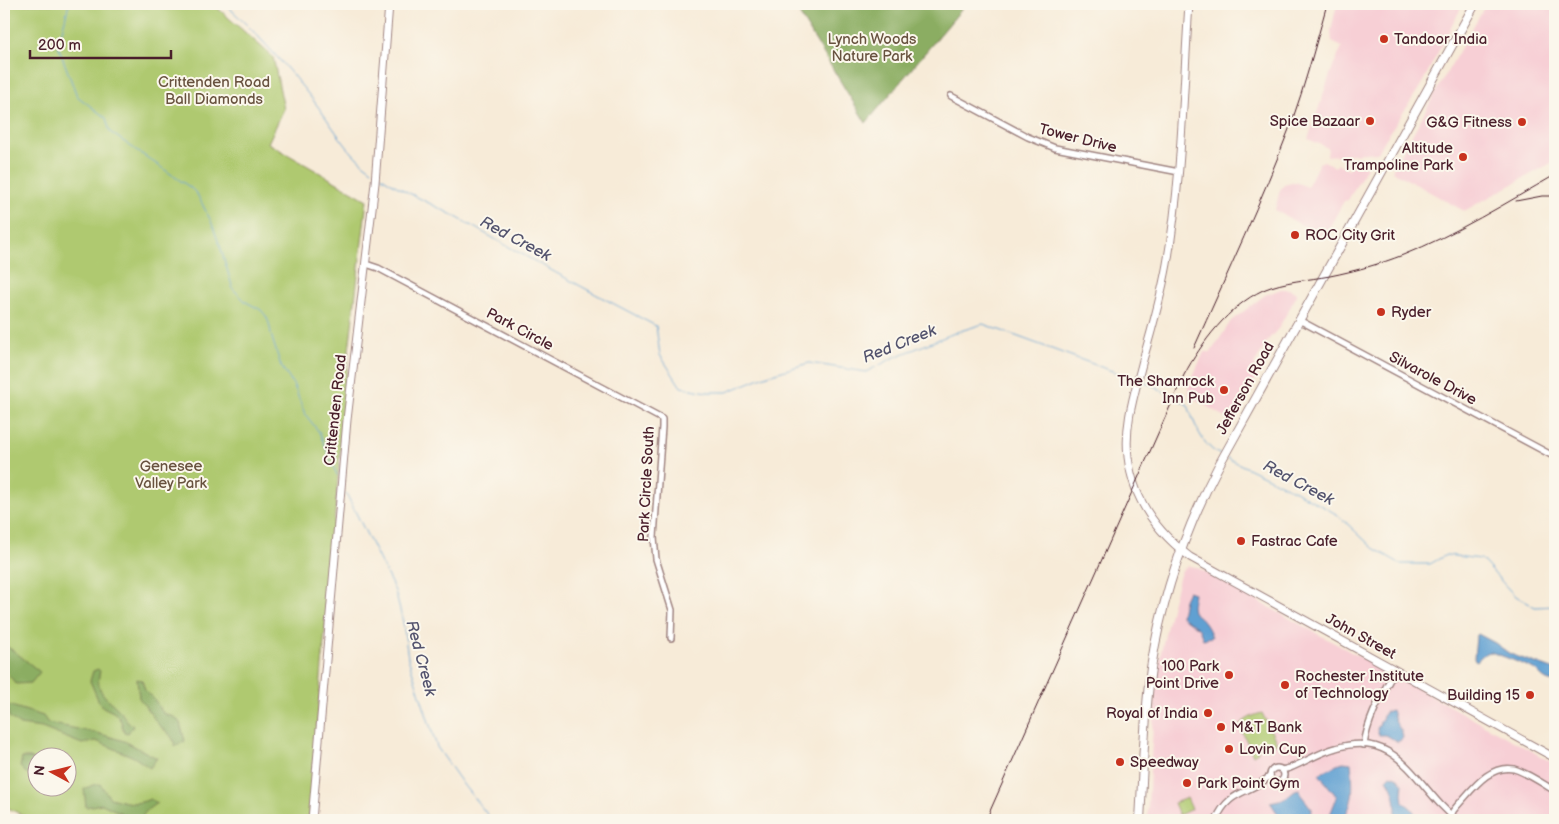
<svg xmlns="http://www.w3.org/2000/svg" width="1559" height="824" viewBox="0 0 1559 824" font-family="'Balsamiq Sans',sans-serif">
<rect width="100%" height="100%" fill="#fbf7ec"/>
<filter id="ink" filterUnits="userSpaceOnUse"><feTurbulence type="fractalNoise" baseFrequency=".02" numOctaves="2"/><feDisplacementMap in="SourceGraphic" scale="10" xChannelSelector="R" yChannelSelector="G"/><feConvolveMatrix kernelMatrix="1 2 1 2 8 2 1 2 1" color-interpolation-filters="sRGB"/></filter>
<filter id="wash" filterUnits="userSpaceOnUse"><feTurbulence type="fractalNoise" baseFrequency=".0096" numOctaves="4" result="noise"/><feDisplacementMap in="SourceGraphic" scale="20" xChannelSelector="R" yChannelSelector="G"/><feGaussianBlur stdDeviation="1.12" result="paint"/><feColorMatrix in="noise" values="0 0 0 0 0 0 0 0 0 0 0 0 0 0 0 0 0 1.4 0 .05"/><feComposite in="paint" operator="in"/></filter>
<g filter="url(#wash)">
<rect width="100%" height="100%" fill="#f7ebd8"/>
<g fill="#f7cfd5">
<path d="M1337 4H1463L1420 87 1377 152 1327 156 1328 148 1308 139 1333 66 1342 47 1332 42 1331 31Z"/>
<path d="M1486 4H1555V161L1464 211 1392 171 1442 81Z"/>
<path d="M1324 161 1335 167 1338 164 1349 169 1354 161 1367 167 1348 200 1344 201 1325 235H1319L1275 210 1280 190 1284 185 1295 182 1307 187 1319 163Z"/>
<path d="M1281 289H1289L1297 293V295L1278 329 1268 340 1254 365 1260 370 1239 408 1226 418 1190 396 1188 387 1204 352H1211L1231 321 1265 295Z"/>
<path d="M1188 566 1196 567 1555 764V820H1147L1155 696 1161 652 1171 608 1180 575 1182 570Z"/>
</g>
<g fill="#afc96f" stroke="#7c744d" fill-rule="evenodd">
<path d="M4 4H213L273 57 284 109 268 143 367 200 348 359 309 820H32L4 806ZM38 756H68V786H38Z"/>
<path d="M1262 713 1277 743 1272 745 1268 742 1261 743 1258 747V752L1253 755 1239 725C1246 719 1253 715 1262 713Z"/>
<path d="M1187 798 1192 809 1179 815 1174 803Z"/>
</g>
<g fill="#8bad62" stroke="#6a6646">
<path d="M793 4H966L866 123Z"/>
<path d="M4 645 14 651 40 672 31 683 16 684 8 674 4 670Z"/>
<path d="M98 669 100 671C95 691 104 695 117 708 123 714 126 721 133 726L128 733 124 732 121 721 115 713 103 707 99 702 90 681 93 671Z"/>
<path d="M137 679 142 680 145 690 154 699 163 713 176 718 180 723 185 741 175 746C173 736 168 733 161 727 157 724 154 718 151 714 146 709 144 703 139 698Z"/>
<path d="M8 705 43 716 48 723 97 733 124 741 157 758 150 768 134 757 96 741 82 744 42 728 20 725 9 717Z"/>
<path d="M22 758H30L37 761V783L20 767Z"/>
<path d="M100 784 110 798C126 802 135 806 150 799L157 803C151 807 143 812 141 820H128L127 816 102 804 86 807 84 789 93 785Z"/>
</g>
<g fill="#60a0d2" stroke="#55607e">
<path d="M1188 591 1194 593 1192 606 1193 612C1203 619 1208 626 1212 637L1203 639 1199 629 1181 616 1184 600Z"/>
<path d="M1478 634 1495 643 1510 654 1555 670V682C1544 681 1543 677 1535 670 1532 667 1495 653 1490 652 1485 652 1481 657 1477 661L1474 659 1476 637Z"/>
<path d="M1392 710 1396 723 1402 732 1403 738 1398 742 1386 735H1379L1377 729 1385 712Z"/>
<path d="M1343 762 1351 763C1353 782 1356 805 1341 820H1328L1337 797 1319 774Z"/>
<path d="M1391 775 1397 777 1403 784 1402 794 1403 802 1411 808 1416 815 1410 820H1405L1396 813C1396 800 1395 791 1387 779Z"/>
<path d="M1300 789 1301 795 1312 809 1311 818 1310 820H1282L1270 802 1284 799 1295 790Z"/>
</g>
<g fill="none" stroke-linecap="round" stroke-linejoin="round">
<g stroke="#60a0d2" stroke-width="1">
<path d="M69 4 58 46 77 96 106 118 110 132 191 188 197 194 211 221 221 249 233 289 246 302 261 310 266 316 269 323 272 338 281 366 294 386 305 414 319 432 337 475"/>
<path d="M225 4C257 33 286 66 313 100 332 124 346 153 372 170"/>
<path d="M379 175C403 192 431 203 456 217 522 255 589 291 656 326L660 355 681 387 707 392H727L765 376 809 363 866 372 895 357 957 332 983 324 1134 379"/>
<path d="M1140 381 1154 386 1188 405C1194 423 1202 447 1221 455"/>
<path d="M1227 458 1297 492 1338 515 1373 548 1401 564H1430L1446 555 1481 559 1514 595 1535 607 1555 606"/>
<path d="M346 493 395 591 403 622 408 658 437 747 465 787 492 820"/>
</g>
</g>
</g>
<g filter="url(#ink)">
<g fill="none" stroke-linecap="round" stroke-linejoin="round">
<g stroke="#a08582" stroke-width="8">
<g id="street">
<path d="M951 96 1028 137 1055 148 1179 172"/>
<path d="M366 264 378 268 662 419V427L654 537 656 559 672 610 671 638"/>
<path d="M1299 320 1555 457"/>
<path d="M1364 745C1368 717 1382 695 1395 670"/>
<circle cx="1277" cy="775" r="7"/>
<path d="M1282 770 1290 768C1305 762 1320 752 1336 748 1390 732 1409 770 1440 804 1445 809 1451 815 1456 820"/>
<path d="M1216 820C1229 789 1249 795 1270 776"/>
<path d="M1450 820 1453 811 1457 806C1472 790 1489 764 1514 769 1528 773 1543 784 1555 791"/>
</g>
</g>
<g stroke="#a08582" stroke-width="9">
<g id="secondary">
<path d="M1189 4C1183 91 1182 179 1167 264 1161 297 1152 329 1143 360 1135 392 1124 424 1128 457 1133 499 1157 532 1190 557L1555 758"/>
<path d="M312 820 347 420 375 183 389 4"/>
</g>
</g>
<g stroke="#a08582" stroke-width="10">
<path id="primary" d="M1140 820C1143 770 1144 718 1151 668 1162 596 1186 527 1220 463L1475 4"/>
</g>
<use href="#street" stroke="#fff" stroke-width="5"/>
<use href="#secondary" stroke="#fff" stroke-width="7"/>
<use href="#primary" stroke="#fff" stroke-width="8"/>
<g stroke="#4a1f2b" stroke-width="1">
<path d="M1516 201 1542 196H1555"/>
<path d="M1194 348C1227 274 1262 200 1291 124 1305 85 1316 44 1327 4"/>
<path d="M986 820 1184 375C1202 342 1228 307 1263 290 1284 281 1308 280 1330 276 1355 271 1380 264 1403 255 1456 234 1506 203 1555 175"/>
</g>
</g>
</g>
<g fill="#c8321e" stroke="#fbf7ec" stroke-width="2">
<circle cx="1384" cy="39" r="5"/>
<circle cx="1370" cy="121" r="5"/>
<circle cx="1522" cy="122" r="5"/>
<circle cx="1463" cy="157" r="5"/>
<circle cx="1295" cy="235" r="5"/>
<circle cx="1381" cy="312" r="5"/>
<circle cx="1224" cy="390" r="5"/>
<circle cx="1241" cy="541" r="5"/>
<circle cx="1229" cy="675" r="5"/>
<circle cx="1285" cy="685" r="5"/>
<circle cx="1530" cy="695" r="5"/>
<circle cx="1208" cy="713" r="5"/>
<circle cx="1221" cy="727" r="5"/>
<circle cx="1229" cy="749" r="5"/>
<circle cx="1120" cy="762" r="5"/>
<circle cx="1187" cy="783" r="5"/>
</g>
<g text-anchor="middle" stroke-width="4" stroke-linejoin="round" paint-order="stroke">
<g font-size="15" fill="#68523f" stroke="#fbf7ec">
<text x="872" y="44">Lynch Woods<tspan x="872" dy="17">Nature Park</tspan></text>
<text x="214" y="87">Crittenden Road<tspan x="214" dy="17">Ball Diamonds</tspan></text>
<text x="171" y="471">Genesee<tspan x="171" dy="17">Valley Park</tspan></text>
</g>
<g font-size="15" fill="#4a1f2b" stroke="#fbf7ec" text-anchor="start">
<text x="1394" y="44">Tandoor India</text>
<text x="1360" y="126" text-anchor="end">Spice Bazaar</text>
<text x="1512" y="127" text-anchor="end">G&amp;G Fitness</text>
<text x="1453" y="153" text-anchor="end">Altitude<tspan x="1453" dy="17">Trampoline Park</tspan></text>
<text x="1305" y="240">ROC City Grit</text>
<text x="1391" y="317">Ryder</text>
<text x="1214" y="386" text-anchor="end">The Shamrock<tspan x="1214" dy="17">Inn Pub</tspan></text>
<text x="1251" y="546">Fastrac Cafe</text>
<text x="1219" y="671" text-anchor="end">100 Park<tspan x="1219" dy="17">Point Drive</tspan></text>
<text x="1295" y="681">Rochester Institute<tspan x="1295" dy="17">of Technology</tspan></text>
<text x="1520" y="700" text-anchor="end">Building 15</text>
<text x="1198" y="718" text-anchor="end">Royal of India</text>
<text x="1231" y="732">M&amp;T Bank</text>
<text x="1239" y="754">Lovin Cup</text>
<text x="1130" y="767">Speedway</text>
<text x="1197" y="788">Park Point Gym</text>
</g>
<g font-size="15" fill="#4a1f2b" stroke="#fbf7ec">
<text transform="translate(1078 138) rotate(14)" y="5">Tower Drive</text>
<text transform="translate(520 329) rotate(28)" y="5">Park Circle</text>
<text transform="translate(1433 378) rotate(28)" y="5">Silvarole Drive</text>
<text transform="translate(1245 388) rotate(-61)" y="5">Jefferson Road</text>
<text transform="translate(335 410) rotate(-84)" y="5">Crittenden Road</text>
<text transform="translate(646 484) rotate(-87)" y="5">Park Circle South</text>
<text transform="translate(1361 636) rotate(29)" y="5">John Street</text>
</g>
<g font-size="16" font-style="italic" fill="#53536e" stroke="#fbf7ec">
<text transform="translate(516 238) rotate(28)" y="6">Red Creek</text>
<text transform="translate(899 343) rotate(-22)" y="6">Red Creek</text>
<text transform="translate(1299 482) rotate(28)" y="6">Red Creek</text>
<text transform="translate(422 658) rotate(75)" y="6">Red Creek</text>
</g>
</g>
<rect width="1559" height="824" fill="none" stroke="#fbf7ec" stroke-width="20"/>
<g transform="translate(52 772) rotate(277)"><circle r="24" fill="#fbf7ec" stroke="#b4a19f"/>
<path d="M0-4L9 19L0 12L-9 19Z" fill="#c8321e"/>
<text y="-8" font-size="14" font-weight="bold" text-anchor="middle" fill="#4a1f2b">N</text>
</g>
<path d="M30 50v8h141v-8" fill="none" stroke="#4a1f2b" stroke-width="2.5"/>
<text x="38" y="50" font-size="15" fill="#4a1f2b" stroke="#fbf7ec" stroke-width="4" paint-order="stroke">200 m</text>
</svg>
